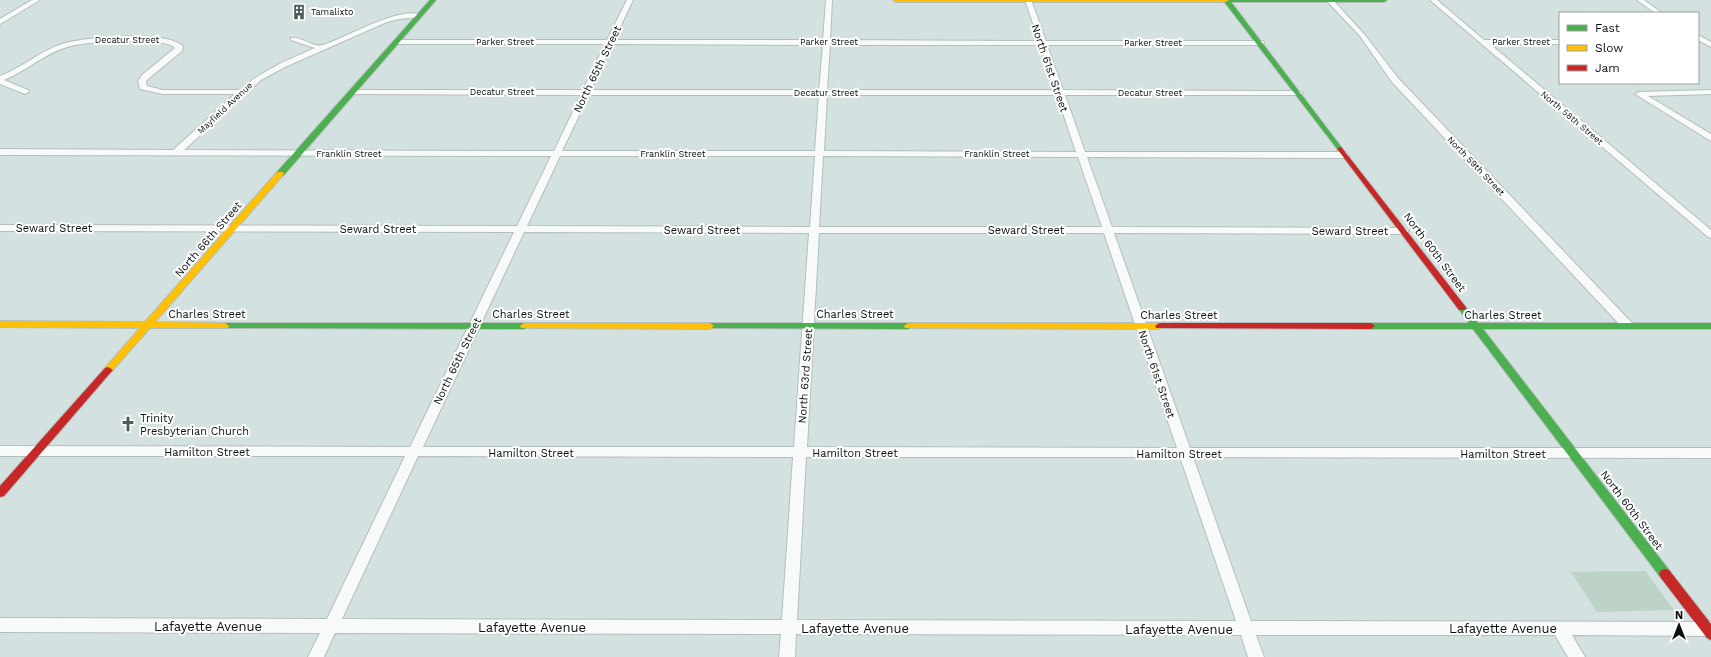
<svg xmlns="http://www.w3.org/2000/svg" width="1711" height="657" viewBox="0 0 1711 657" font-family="'Work Sans',sans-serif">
<rect width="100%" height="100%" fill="#d3e1e0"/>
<path fill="#bdd3c7" d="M1645 571 1674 610 1597 612 1571 572Z"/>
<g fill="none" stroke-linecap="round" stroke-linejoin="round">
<g stroke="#b3bebd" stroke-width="2">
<g id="street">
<path d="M32 0H40L0 24V19Z"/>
<path d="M627 0H633L614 40H823L826 0H832L830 40 1039 41 1025 0H1031L1046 41H1263L1264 43 1260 45H1047L1063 90 1299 91 1303 93 1299 95H1065L1085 152H1345L1349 155 1345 158 1087 157 1112 227 1404 228 1409 231 1404 234 1114 233 1190 448H1711V458L1193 457 1251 621 1711 622V636L1572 635 1585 657H1568L1555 635H1256L1264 657H1248L1241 635 796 634 795 657H779L781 634 335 633 324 657H308L320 633 0 632V618L327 619 405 456H0V446L410 447 514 232 0 231V225L517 226 551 156 0 155V149L173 150 235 94H163L140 89 138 81 142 75 175 48C166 36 83 41 67 47 44 54 26 71 4 80L28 90 29 92 25 94 0 84V76C22 68 40 51 62 44 84 37 166 30 183 46L182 51 148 79 146 81 147 86 163 90H240C262 70 288 60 315 48L291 40V38C301 36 313 48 323 45 343 39 405 3 422 16L421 17 399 19 387 22 285 67 261 80 184 150 554 151 581 95 353 94 349 92 353 90H583L605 44H397L393 42 397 40H607ZM612 44 823 45 819 90H591ZM830 45H1040L1055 90H827ZM589 95H819L815 151H562ZM827 95H1057L1076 152 824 151ZM560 156H815L810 227 527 226ZM823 156 1078 157 1102 227H819ZM524 232 809 233 794 447H423ZM819 233H1104L1177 448 807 447ZM418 456 793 457 782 620 342 619ZM806 457H1180L1236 621 797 620Z"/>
<path d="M1326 0H1333L1364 34 1398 78 1632 323 1633 326 1632 329H1624L1392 82 1360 36Z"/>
<path d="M1430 0H1437L1484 40H1560V44H1490L1711 230V238L1708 237Z"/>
<path d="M1637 0H1644L1662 13H1655Z"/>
<path d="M1698 35 1711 42V47L1698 40Z"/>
<path d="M1711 90V94L1648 96 1711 134V141L1635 94 1639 92Z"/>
</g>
</g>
<g stroke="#b3bebd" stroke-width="2">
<g id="fast">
<path d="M430 0H436L283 176H277V172Z"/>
<path d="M1223 0H1387L1384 2H1231L1342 148V150H1338Z"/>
<path d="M1462 305 1465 306 1478 323H1711V329H1483L1669 570 1671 574 1669 578 1665 579 1661 578 1473 329H1371L1367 326 1371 323H1469L1458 308Z"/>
<path d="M225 323H524L528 326 524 329 222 328 221 326Z"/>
<path d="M710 323H908L912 326 908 329 707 328 706 326Z"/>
</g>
</g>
<g stroke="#b3bebd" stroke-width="2">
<g id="slow">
<path d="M893 0H1229L1226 2H896Z"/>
<path d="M277 172H283L284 174 155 322 225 323 229 326 228 328H150L111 372 108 373 103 370 105 368 140 328 0 327V321L145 322Z"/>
<path d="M524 323H710L714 326 710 329 521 328 520 326Z"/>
<path d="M908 323H1159L1163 326 1159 329 905 328 904 326Z"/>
</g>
</g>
<g stroke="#b3bebd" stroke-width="2">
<g id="jam">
<path d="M1340 147 1342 148 1465 306 1466 308 1465 310H1459L1338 150 1337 149Z"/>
<path d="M1159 323H1371L1375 326 1371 329 1156 328 1155 326Z"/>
<path d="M108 367 113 370 111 372 4 496 0 497V486L105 368Z"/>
<path d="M1665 569 1669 570 1711 624V640L1707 638 1661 578 1659 574 1661 570Z"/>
</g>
</g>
<use href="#street" fill="#f8fafa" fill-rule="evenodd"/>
<use href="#fast" fill="#4caf50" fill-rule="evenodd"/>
<use href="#slow" fill="#ffc107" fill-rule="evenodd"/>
<use href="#jam" fill="#c62828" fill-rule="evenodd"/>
</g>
<defs>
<g id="building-bare" transform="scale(1.2)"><path d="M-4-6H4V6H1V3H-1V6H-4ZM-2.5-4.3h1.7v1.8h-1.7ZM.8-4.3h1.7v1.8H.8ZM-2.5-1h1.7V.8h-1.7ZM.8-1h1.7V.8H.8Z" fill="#4f5a59" stroke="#fff" stroke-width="2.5" paint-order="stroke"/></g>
<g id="church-bare" transform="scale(1.2)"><path d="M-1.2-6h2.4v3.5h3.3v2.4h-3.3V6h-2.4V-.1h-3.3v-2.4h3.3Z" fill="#4f5a59" stroke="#fff" stroke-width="2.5" paint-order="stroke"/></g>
</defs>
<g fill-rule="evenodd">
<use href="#building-bare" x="299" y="12"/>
<use href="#church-bare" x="128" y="424"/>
</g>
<g text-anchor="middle" stroke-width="4" stroke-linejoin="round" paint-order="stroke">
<g font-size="9" fill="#081110" stroke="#fff" text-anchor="start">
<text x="311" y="15">Tamalixto</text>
</g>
<g font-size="9" fill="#081110" stroke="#fff">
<text x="127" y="43">Decatur Street</text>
<text x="505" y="45">Parker Street</text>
<text x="829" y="45">Parker Street</text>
<text x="1521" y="45">Parker Street</text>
<text x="1153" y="46">Parker Street</text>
<text x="502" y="95">Decatur Street</text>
<text x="826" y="96">Decatur Street</text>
<text x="1150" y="96">Decatur Street</text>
<text transform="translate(225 108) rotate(-43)" y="3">Mayfield Avenue</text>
<text transform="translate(1572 118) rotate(40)" y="3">North 58th Street</text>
<text x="349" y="157">Franklin Street</text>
<text x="673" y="157">Franklin Street</text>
<text x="997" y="157">Franklin Street</text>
<text transform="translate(1476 166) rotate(46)" y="3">North 59th Street</text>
</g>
<g font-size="11" fill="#081110" stroke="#fff">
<text transform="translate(1050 68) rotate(71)" y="4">North 61st Street</text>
<text transform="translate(597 69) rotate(-64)" y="4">North 65th Street</text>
<text x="54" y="232">Seward Street</text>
<text x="378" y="233">Seward Street</text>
<text x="702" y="234">Seward Street</text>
<text x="1026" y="234">Seward Street</text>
<text x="1350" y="235">Seward Street</text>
<text transform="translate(208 239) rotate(-49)" y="4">North 66th Street</text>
<text transform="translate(1435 252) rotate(53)" y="4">North 60th Street</text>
<text x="207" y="318">Charles Street</text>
<text x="531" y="318">Charles Street</text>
<text x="855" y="318">Charles Street</text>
<text x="1179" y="319">Charles Street</text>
<text x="1503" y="319">Charles Street</text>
<text transform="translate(457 361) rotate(-64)" y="4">North 65th Street</text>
<text transform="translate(1157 374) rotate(71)" y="4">North 61st Street</text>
<text transform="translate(805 376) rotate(-86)" y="4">North 63rd Street</text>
<text x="207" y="456">Hamilton Street</text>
<text x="531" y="457">Hamilton Street</text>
<text x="855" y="457">Hamilton Street</text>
<text x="1179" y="458">Hamilton Street</text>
<text x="1503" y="458">Hamilton Street</text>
<text transform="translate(1632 510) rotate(53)" y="4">North 60th Street</text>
</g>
<g font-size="11" fill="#081110" stroke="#fff" text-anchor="start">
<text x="140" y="422">Trinity<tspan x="140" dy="13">Presbyterian Church</tspan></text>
</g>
<g font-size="13" fill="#081110" stroke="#fff">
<text x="208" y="631">Lafayette Avenue</text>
<text x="532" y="632">Lafayette Avenue</text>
<text x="855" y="633">Lafayette Avenue</text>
<text x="1503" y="633">Lafayette Avenue</text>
<text x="1179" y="634">Lafayette Avenue</text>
</g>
</g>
<rect x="1559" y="12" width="140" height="72" fill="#ffffff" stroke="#9ca09f"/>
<rect x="1567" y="25" width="20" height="6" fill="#4caf50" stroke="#9ca09f"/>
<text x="1595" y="32" font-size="12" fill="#081110">Fast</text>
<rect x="1567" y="45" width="20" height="6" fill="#ffc107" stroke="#9ca09f"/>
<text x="1595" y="52" font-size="12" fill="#081110">Slow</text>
<rect x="1567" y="65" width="20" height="6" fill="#c62828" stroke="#9ca09f"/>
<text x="1595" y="72" font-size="12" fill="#081110">Jam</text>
<g transform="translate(1679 625)" stroke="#ffffff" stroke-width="3" paint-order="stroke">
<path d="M0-3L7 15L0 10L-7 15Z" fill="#081110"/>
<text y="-6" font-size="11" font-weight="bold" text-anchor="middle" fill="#081110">N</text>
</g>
</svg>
